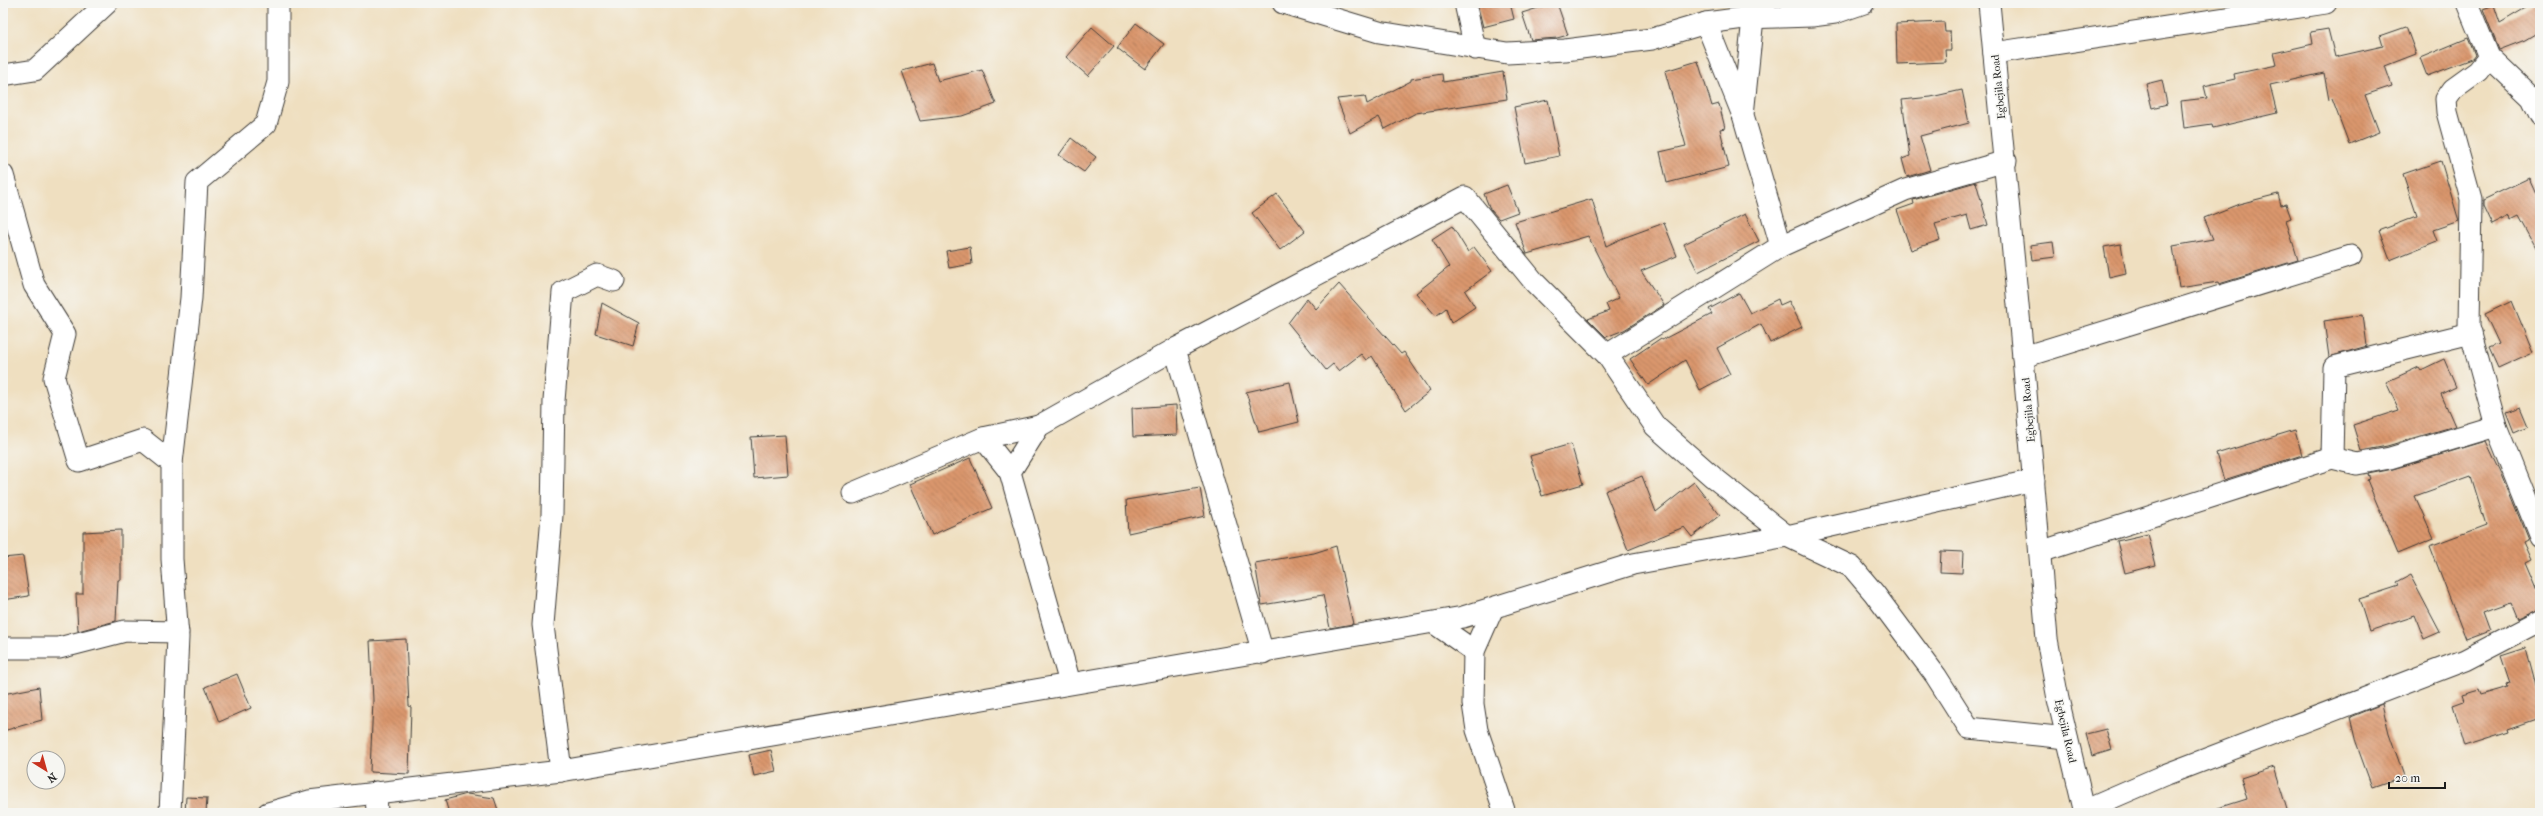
<svg xmlns="http://www.w3.org/2000/svg" width="2543" height="816" viewBox="0 0 2543 816" font-family="'IM FELL French Canon',serif">
<defs>
<pattern id="building-back-hatch" width="6" height="6" patternUnits="userSpaceOnUse"><rect width="6" height="6" fill="#da966d"/><path d="M-1 5l2 2M0 0l6 6M5-1l2 2" fill="none" stroke="#b07a59"/></pattern>
</defs>
<rect width="100%" height="100%" fill="#f6f6f2"/>
<filter id="ink" filterUnits="userSpaceOnUse"><feTurbulence type="fractalNoise" baseFrequency=".025" numOctaves="2"/><feDisplacementMap in="SourceGraphic" scale="8" xChannelSelector="R" yChannelSelector="G"/><feConvolveMatrix kernelMatrix="1 2 1 2 8 2 1 2 1" color-interpolation-filters="sRGB"/></filter>
<filter id="wash" filterUnits="userSpaceOnUse"><feTurbulence type="fractalNoise" baseFrequency=".012" numOctaves="4" result="noise"/><feDisplacementMap in="SourceGraphic" scale="16" xChannelSelector="R" yChannelSelector="G"/><feGaussianBlur stdDeviation="0.9" result="paint"/><feColorMatrix in="noise" values="0 0 0 0 0 0 0 0 0 0 0 0 0 0 0 0 0 1.4 0 .05"/><feComposite in="paint" operator="in"/></filter>
<g filter="url(#wash)">
<rect width="100%" height="100%" fill="#efdfc0"/>
<g id="blocks">
<g fill="url(#building-back-hatch)">
<path d="M1477 3H1510L1514 19 1483 27Z"/>
<path d="M1554 3H1557L1568 35 1557 38 1531 40 1522 13Z"/>
<path d="M2534 3H2540V31L2525 40 2499 50 2483 9 2494 5 2500 23Z"/>
<path d="M1944 22 1945 32H1950L1951 50H1945L1946 62 1897 64 1896 24Z"/>
<path d="M1136 23 1164 44 1145 69 1117 48Z"/>
<path d="M1092 27 1114 46 1088 76 1066 57Z"/>
<path d="M2406 27 2416 54 2385 66 2392 86 2365 95 2379 132 2349 144 2332 99 2329 100 2324 73 2270 85 2277 113 2213 128 2212 124 2184 128 2181 101 2207 98 2204 86 2235 79 2234 74 2277 65 2274 53 2313 44 2311 32 2328 29 2335 57 2383 46 2380 36Z"/>
<path d="M2468 38 2475 55 2472 59 2427 76 2420 58Z"/>
<path d="M1698 61 1712 106 1719 104 1725 128 1720 129 1729 167 1667 183 1660 152 1686 146 1665 71Z"/>
<path d="M932 63 938 81 982 70 996 104 962 116 920 121 902 71Z"/>
<path d="M1503 72 1507 99 1416 113 1385 129 1379 117 1350 133 1337 99 1365 96 1367 104 1411 81V79L1442 74 1443 82Z"/>
<path d="M2162 80 2167 104 2152 108 2146 84Z"/>
<path d="M1962 90 1969 123 1920 136 1930 170 1907 177 1902 159 1910 156 1902 100 1931 97Z"/>
<path d="M1548 100 1559 156 1525 163 1514 107Z"/>
<path d="M1071 138 1096 157 1084 172 1059 155Z"/>
<path d="M2441 161 2459 221 2433 230 2437 241 2390 260 2379 231 2417 216 2403 174Z"/>
<path d="M2529 178 2540 202V255L2519 216 2511 220 2510 216 2492 225 2483 206V200Z"/>
<path d="M1976 182 1988 225 1971 230 1967 215 1935 224 1940 240 1911 250 1897 210 1914 204 1913 200Z"/>
<path d="M1507 185 1518 212 1499 219 1490 209 1484 194Z"/>
<path d="M1277 194 1305 231 1280 250 1252 213Z"/>
<path d="M2278 194 2281 205 2286 204 2291 218 2286 220 2298 260 2219 284 2218 282 2179 288 2173 246 2213 239 2204 218 2239 204Z"/>
<path d="M1592 199 1606 246 1623 238 1664 223 1677 256 1641 271 1664 305 1624 330 1606 337 1588 319 1609 311 1606 304 1619 298 1588 236 1527 254 1515 222Z"/>
<path d="M1745 214 1759 241 1698 272 1684 244Z"/>
<path d="M1452 226 1468 252 1474 247 1492 271 1465 291 1475 307 1451 323 1446 308 1436 316 1416 293 1449 267 1432 239Z"/>
<path d="M2053 242 2055 257 2032 260 2030 245Z"/>
<path d="M2121 244 2126 273 2109 277 2104 247Z"/>
<path d="M970 247 972 264 949 268 946 251Z"/>
<path d="M1339 284 1401 354 1404 352 1430 391 1406 410 1372 356 1366 360 1361 354 1339 371 1333 364 1326 370 1288 323 1307 298 1316 309Z"/>
<path d="M1739 293 1750 313 1778 299 1780 305 1789 301 1802 327 1770 343 1761 324 1717 348 1730 374 1700 390 1685 360 1648 385 1630 359 1661 338 1662 340 1712 314 1709 309Z"/>
<path d="M2512 301 2533 352 2498 368 2489 348 2499 344 2485 314Z"/>
<path d="M602 303 639 323 633 346 596 334Z"/>
<path d="M2363 315 2367 346 2329 357 2324 321Z"/>
<path d="M2444 359 2456 387 2441 394 2455 426 2387 446 2361 451 2353 425 2399 410 2386 382 2419 367 2421 370Z"/>
<path d="M1290 382 1299 422 1259 432 1246 392Z"/>
<path d="M1176 405 1177 435 1133 437 1132 408Z"/>
<path d="M2520 407 2528 426 2514 432 2506 412Z"/>
<path d="M2295 430 2302 455 2224 480 2216 454Z"/>
<path d="M785 435 788 475 754 478 751 437Z"/>
<path d="M2486 441 2503 477 2528 539 2524 541 2532 559 2526 562 2540 595V609L2518 619 2511 602 2483 612 2490 631 2466 640 2430 546 2486 525 2471 476 2415 496 2434 539 2398 554 2367 480 2370 479 2368 474 2393 469Z"/>
<path d="M1571 444 1583 484 1542 496 1530 456Z"/>
<path d="M970 458 992 508 932 535 910 484Z"/>
<path d="M1642 476 1656 512 1694 482 1720 515 1692 537 1684 527 1628 550 1605 491Z"/>
<path d="M1200 488 1205 516 1128 533 1126 500Z"/>
<path d="M121 530V580H118L116 621 78 631 76 594H83V532Z"/>
<path d="M2148 534 2156 565 2125 573 2117 541Z"/>
<path d="M1336 546 1353 624 1330 628 1323 595 1262 605 1255 563 1314 553Z"/>
<path d="M1941 551 1963 552 1962 573 1940 572Z"/>
<path d="M23 556 29 596 3 600V558Z"/>
<path d="M2410 575 2440 632 2424 639 2415 616 2369 631 2359 599 2399 586 2397 582Z"/>
<path d="M406 639 409 706 411 707 409 774 370 772 373 700 370 641Z"/>
<path d="M2526 648 2540 700V718L2508 729 2509 732 2465 746 2453 705 2464 701 2462 695 2479 690 2481 695 2508 687 2507 684 2510 683 2501 656Z"/>
<path d="M237 674 251 708 219 722 205 687Z"/>
<path d="M39 687 42 720 3 731V694Z"/>
<path d="M2382 704 2389 733 2404 776 2372 787 2356 743 2350 717Z"/>
<path d="M2106 729 2112 750 2092 756 2086 734Z"/>
<path d="M771 750 776 771 754 776 749 755Z"/>
<path d="M2274 767 2288 813H2213L2212 810 2247 799 2241 778Z"/>
<path d="M467 794 494 798 499 813H449L445 800Z"/>
<path d="M186 797 207 798 206 813H185Z"/>
</g>
</g>
</g>
<g filter="url(#ink)">
<use href="#blocks" fill-opacity="0" stroke="#3c3935" stroke-width="1"/>
<g fill="none" stroke-linecap="round" stroke-linejoin="round">
<g stroke="#3c3935" stroke-width="23">
<g id="minor">
<path d="M1283 3 1379 32 1507 53 1565 50 1652 39 1706 23 1744 18 1812 16 1835 13 1864 3"/>
<path d="M1465 3 1475 49"/>
<path d="M1751 3 1753 18 1743 115 1781 246"/>
<path d="M1989 3 2023 357 2047 639 2058 699 2085 813"/>
<path d="M2467 3 2489 57 2532 98 2540 115"/>
<path d="M1706 23 1742 113"/>
<path d="M1994 53 2326 3"/>
<path d="M2489 57 2478 71 2453 89 2446 99 2447 112 2471 199 2469 327 2496 426 2540 536"/>
<path d="M3 75 35 70 107 3"/>
<path d="M3 175 34 285 65 334 54 378 79 461 143 440 172 463V559L178 637 170 813"/>
<path d="M1607 355 1781 246 1905 190 2006 161"/>
<path d="M2023 357 2351 256"/>
<path d="M983 438 1010 472"/>
<path d="M2332 458 2334 367 2471 333"/>
<path d="M172 463 191 298 197 182 266 124 278 82V3"/>
<path d="M853 493 983 438 1039 426"/>
<path d="M2040 552 2332 458 2357 464 2390 458 2496 426"/>
<path d="M1493 608 1474 651 1473 704 1477 730 1505 813"/>
<path d="M1434 623 1474 651"/>
<path d="M3 648H59L125 631 178 632"/>
<path d="M1263 653 1175 349 1465 197 1535 283 1607 355 1655 426 1713 477 1787 536 1852 567 1874 593 1936 676 1969 728 2067 738"/>
<path d="M1070 683 1010 472 1039 426 1175 349"/>
<path d="M561 771 543 625 552 515 554 401 563 292 597 275 614 281"/>
<path d="M376 792 377 813"/>
<path d="M2084 810 2167 774 2465 660 2540 621"/>
<path d="M268 813 309 801 561 771 1463 617 1633 564 1787 536 2034 480"/>
</g>
</g>
<use href="#minor" stroke="#fff" stroke-width="21"/>
</g>
</g>
<g text-anchor="middle" stroke-width="3" stroke-linejoin="round" paint-order="stroke">
<g font-size="11" fill="#1c1c1c" stroke="#f6f6f2">
<text transform="translate(1998 87) rotate(-96)" y="4">Egbejila Road</text>
<text transform="translate(2028 410) rotate(-95)" y="4">Egbejila Road</text>
<text transform="translate(2066 731) rotate(77)" y="4">Egbejila Road</text>
</g>
</g>
<rect width="2543" height="816" fill="none" stroke="#f6f6f2" stroke-width="16"/>
<g transform="translate(46 770) rotate(143)"><circle r="19" fill="#f6f6f2" stroke="#9f9f9c"/>
<path d="M0-3L7 15L0 10L-7 15Z" fill="#c8321e"/>
<text y="-6" font-size="11" font-weight="bold" text-anchor="middle" fill="#1c1c1c">N</text>
</g>
<path d="M2389 782v6h56v-6" fill="none" stroke="#1c1c1c" stroke-width="2"/>
<text x="2395" y="782" font-size="12" fill="#1c1c1c" stroke="#f6f6f2" stroke-width="3" paint-order="stroke">20 m</text>
</svg>
